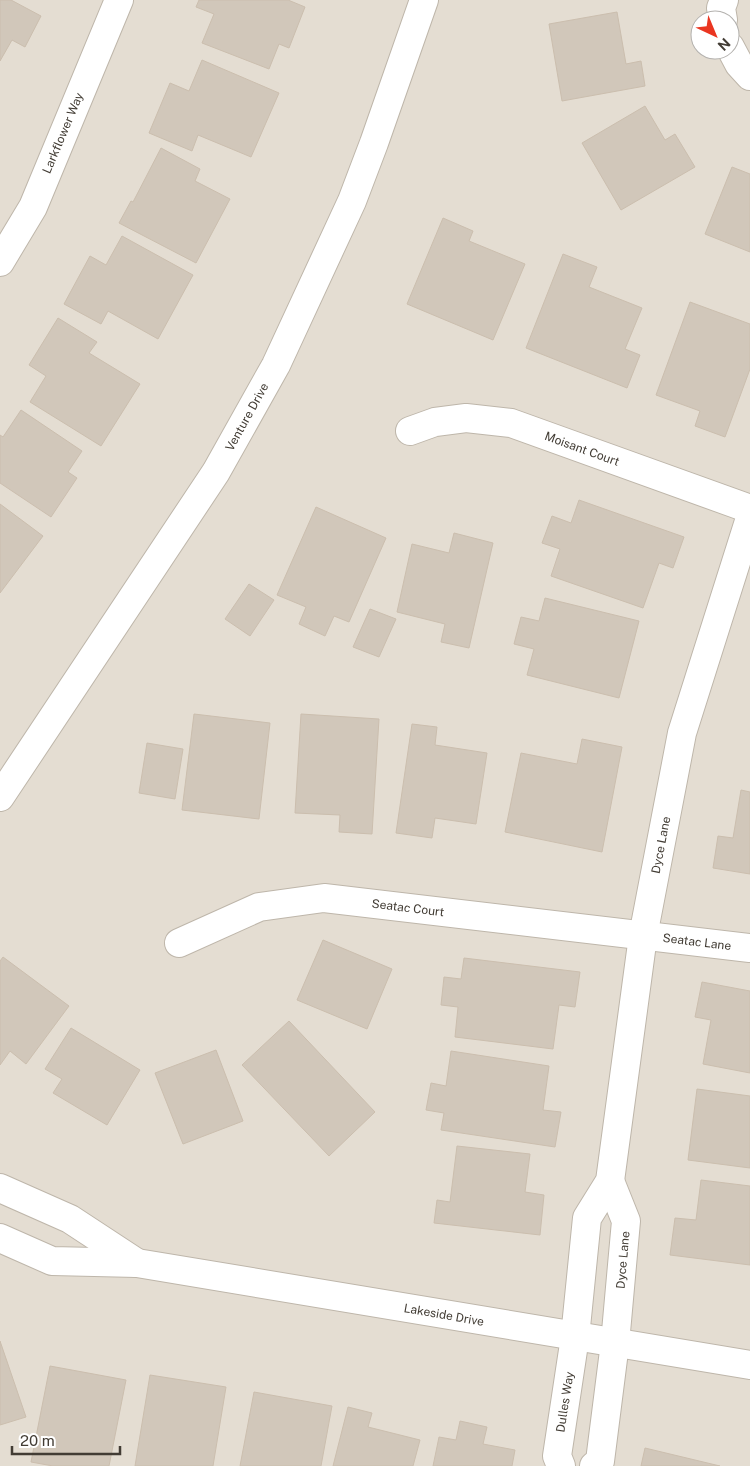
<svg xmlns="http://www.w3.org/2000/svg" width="750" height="1466" viewBox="0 0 750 1466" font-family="'Public Sans',sans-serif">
<rect width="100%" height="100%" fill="#f0ece4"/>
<path fill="#e4ddd2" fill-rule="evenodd" d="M0 0H750V1466H0ZM700 20H730V50H700Z"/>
<g fill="#d1c7ba" stroke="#cbbeae">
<path d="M0 0H11L41 16 25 47 12 40 0 61Z"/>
<path d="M199 0H288L305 7 289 48 279 44 269 69 202 43 214 14 196 7Z"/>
<path d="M617 12 626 64 641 61 645 86 562 101 549 24Z"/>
<path d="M202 60 279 93 251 157 198 135 192 151 149 133 170 83 189 91Z"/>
<path d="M645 106 665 140 675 134 695 167 621 210 582 143Z"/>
<path d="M161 148 200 169 195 181 230 199 196 263 119 223 131 201 133 202Z"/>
<path d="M732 167 750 174V252L705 234Z"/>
<path d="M443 218 473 231 469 241 525 264 493 340 407 304Z"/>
<path d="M122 236 193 275 158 339 108 311 101 324 64 304 90 256 106 265Z"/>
<path d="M563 254 597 267 589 287 642 308 625 349 640 355 627 388 526 348Z"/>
<path d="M690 302 750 324V369L725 437 695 426 700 411 656 395Z"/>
<path d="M58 318 97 342 89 353 140 384 101 446 30 402 46 376 29 365Z"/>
<path d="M21 410 82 451 68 472 77 478 51 517 0 483V435L3 437Z"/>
<path d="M579 500 684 537 673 568 659 563 643 608 551 576 560 549 542 543 552 516 571 523Z"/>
<path d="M0 504 43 536 0 593Z"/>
<path d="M316 507 386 538 349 622 334 616 325 636 299 624 306 607 277 595Z"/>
<path d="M454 533 493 543 469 648 441 642 445 624 397 612 412 544 449 553Z"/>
<path d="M249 584 274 600 250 636 225 619Z"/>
<path d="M545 598 639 621 619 698 527 675 534 649 514 644 521 617 539 621Z"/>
<path d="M370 609 396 619 379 657 353 647Z"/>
<path d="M194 714 270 723 259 819 182 810Z"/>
<path d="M301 714 379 719 372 834 339 832 340 815 295 813Z"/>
<path d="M412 724 437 727 435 745 487 753 476 824 435 818 432 838 396 833Z"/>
<path d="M582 739 622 747 602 852 505 832 521 753 577 764Z"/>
<path d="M147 743 183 749 175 799 139 793Z"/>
<path d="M741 790 750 792V874L713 868 718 836 733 838Z"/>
<path d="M323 940 392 969 367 1029 297 1000Z"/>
<path d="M3 957 69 1006 26 1064 10 1051 0 1065V961Z"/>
<path d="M464 958 580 972 575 1007 559 1005 553 1049 455 1037 458 1007 441 1005 444 977 461 979Z"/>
<path d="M702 982 750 991V1073L703 1064 711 1020 695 1017Z"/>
<path d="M289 1021 375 1112 329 1156 242 1065Z"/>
<path d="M71 1028 140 1070 107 1125 53 1093 62 1079 45 1069Z"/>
<path d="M216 1050 243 1121 183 1144 155 1073Z"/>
<path d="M451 1051 549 1066 543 1110 561 1112 555 1147 441 1130 444 1113 426 1110 431 1083 446 1086Z"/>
<path d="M697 1089 750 1096V1168L688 1160Z"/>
<path d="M457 1146 530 1154 525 1192 544 1195 540 1235 434 1223 437 1200 450 1202Z"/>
<path d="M701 1180 750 1186V1265L670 1255 675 1218 696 1220Z"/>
<path d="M0 1341 26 1417 0 1425Z"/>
<path d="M50 1366 126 1380 109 1466H53L31 1462Z"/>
<path d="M150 1375 226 1387 213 1466H135Z"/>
<path d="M254 1392 332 1406 321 1466H240Z"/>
<path d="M348 1407 372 1413 368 1427 420 1440 413 1466H333Z"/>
<path d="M460 1421 487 1427 483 1444 515 1450 512 1466H433L439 1437 456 1440Z"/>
<path d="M645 1448 720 1466H641Z"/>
</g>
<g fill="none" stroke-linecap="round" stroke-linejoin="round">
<g stroke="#beb6aa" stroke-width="30">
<g id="minor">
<path d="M723 20 721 8 724 0"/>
<path d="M730 47 739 64 750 76"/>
<path d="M0 262 33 207 119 0"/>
<path d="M410 431 435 422 466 418 511 423 750 509"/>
<path d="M179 943 259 907 324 898 750 948"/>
<path d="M561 1466 557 1456 575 1337 587 1218 610 1181 643 936 682 733 750 518"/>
<path d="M594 1466 600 1461 615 1343 626 1221 610 1181"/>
</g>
</g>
<g stroke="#beb6aa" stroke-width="30">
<g id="tertiary">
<path d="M0 797 216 472 276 365 352 201 374 143 424 0"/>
<path d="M0 1188 70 1219 137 1263"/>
<path d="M0 1238 52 1261 137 1263 750 1365"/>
</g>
</g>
<use href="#minor" stroke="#fff" stroke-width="28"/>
<use href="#tertiary" stroke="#fff" stroke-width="28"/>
</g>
<g text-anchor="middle" stroke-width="5" stroke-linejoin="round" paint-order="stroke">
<g font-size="12" fill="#423c34" stroke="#fff">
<text transform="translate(63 133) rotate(-67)" y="4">Larkflower Way</text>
<text transform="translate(247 417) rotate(-61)" y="4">Venture Drive</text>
<text transform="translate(582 449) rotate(20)" y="4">Moisant Court</text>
<text transform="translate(661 845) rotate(-79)" y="4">Dyce Lane</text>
<text transform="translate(408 908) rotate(7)" y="4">Seatac Court</text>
<text transform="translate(697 942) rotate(7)" y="4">Seatac Lane</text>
<text transform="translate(623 1260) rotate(-85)" y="4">Dyce Lane</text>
<text transform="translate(444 1315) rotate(10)" y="4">Lakeside Drive</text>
<text transform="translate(565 1402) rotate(-81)" y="4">Dulles Way</text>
</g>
</g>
<g transform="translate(715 35) rotate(136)"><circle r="24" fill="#ffffff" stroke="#b3b1ae"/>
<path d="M0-4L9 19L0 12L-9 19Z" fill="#ea3621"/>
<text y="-8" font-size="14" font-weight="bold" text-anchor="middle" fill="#423c34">N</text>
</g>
<path d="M12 1446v8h108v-8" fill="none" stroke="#423c34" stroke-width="2.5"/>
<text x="20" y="1446" font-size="15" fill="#423c34" stroke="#ffffff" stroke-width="4" paint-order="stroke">20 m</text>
</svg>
